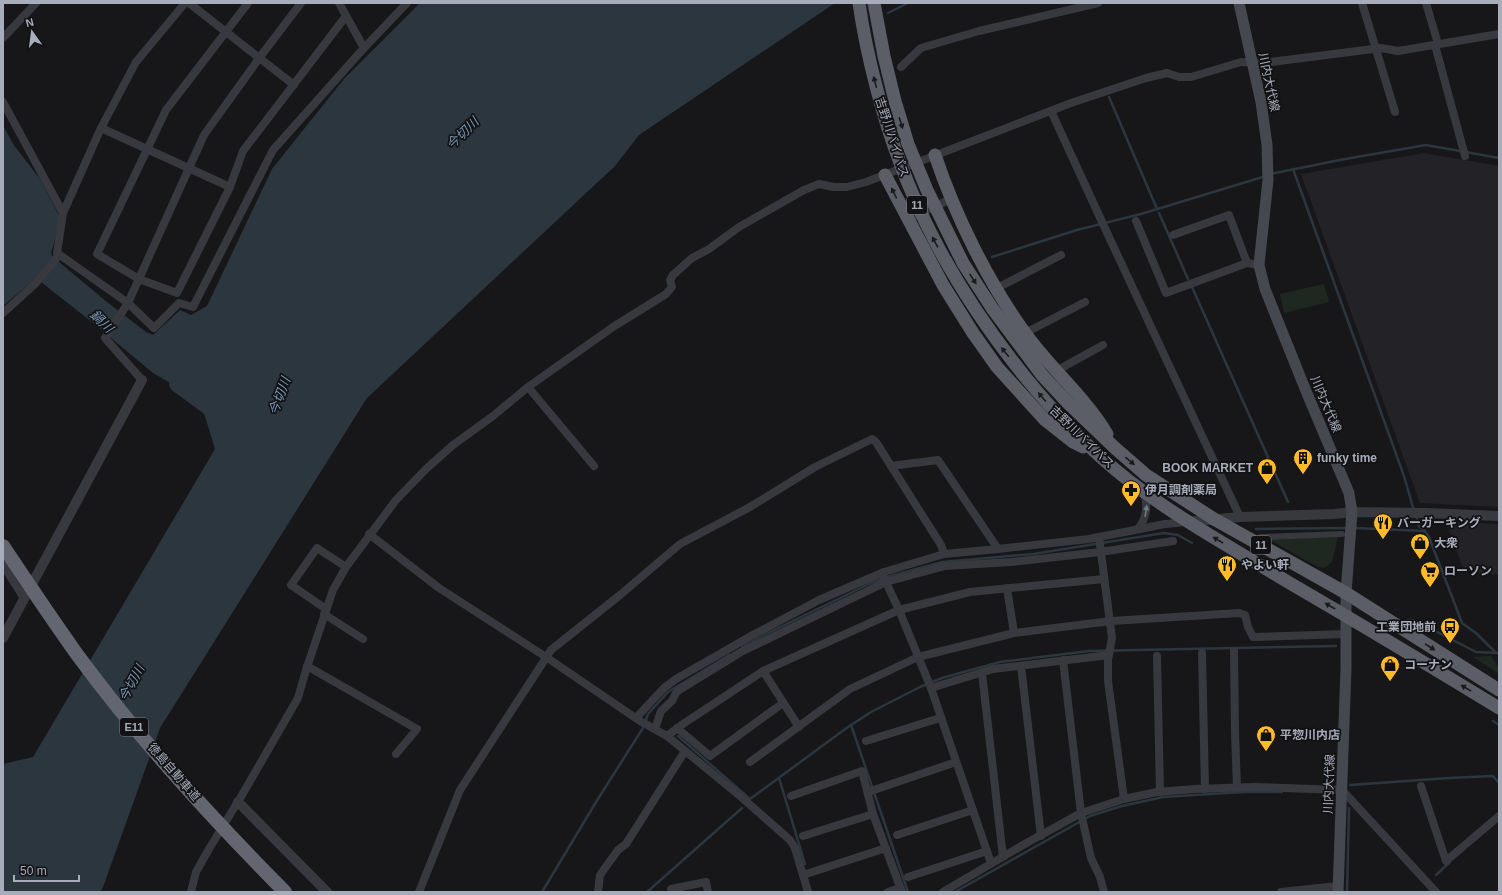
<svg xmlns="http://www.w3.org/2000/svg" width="1502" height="895" viewBox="0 0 1502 895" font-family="Helvetica,'Noto Sans JP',sans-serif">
<rect width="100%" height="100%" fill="#171719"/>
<g fill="#232327">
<path d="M1424 153 1499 166V507L1420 503 1301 174Z"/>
<path d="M1446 522 1499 524V575L1464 571Z"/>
</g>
<g fill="#1e2820">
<path d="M1324 284 1329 302 1284 313 1280 294Z"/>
<path d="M1338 537 1332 562 1325 568 1318 567 1268 539Z"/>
<path d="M1491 656 1499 668V674L1473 657Z"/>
</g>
<path fill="#2b363f" d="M420 3H835L639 135 615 166 367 398 160 728 102 890 97 892H3V764L33 757 215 449 200 400 153 373 93 323 36 278 3 306V125L13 144 40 179 61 219 51 253 53 257 107 302 146 332 153 335 180 310 191 315 207 306 272 169 344 79Z"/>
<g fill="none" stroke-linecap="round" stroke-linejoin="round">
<g stroke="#2b363f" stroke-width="2.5">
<path d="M888 13 908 3"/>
<path d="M1109 97 1157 209"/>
<path d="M1293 169 1404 476 1414 511"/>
<path d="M1270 174 1345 159 1426 145 1499 158"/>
<path d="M1159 213 1188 279"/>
<path d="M992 257 1077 230 1141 214 1266 176"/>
<path d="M1192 287 1288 502"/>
<path d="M1416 516 1419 526 1425 531 1429 537 1462 623 1477 634 1496 653"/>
<path d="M1355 528 1424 531"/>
<path d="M1256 529 1348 528"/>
<path d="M1407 620H1414L1476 652 1499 653"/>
<path d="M742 647 762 636 869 584 887 577 942 562 1033 554 1164 533 1178 535 1192 543"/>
<path d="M1493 721 1499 725"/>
<path d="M851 725 908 892"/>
<path d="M678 736 750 799 848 727 871 712 920 687 942 678 1000 662 1089 651 1336 646"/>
<path d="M779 778 805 864"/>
<path d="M1350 785 1449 778 1493 776 1499 783"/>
<path d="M1436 875 1450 862"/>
<path d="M542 892 596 802 643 728 648 714 668 692 729 655"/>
<path d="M647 892 742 808"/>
<path d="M955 892 1090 816 1122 806 1163 797 1244 792H1282"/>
<path d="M1347 892 1349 808"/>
</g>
<path stroke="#2b363f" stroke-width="16" d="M177 384 218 414"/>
<path stroke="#38393f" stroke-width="6" d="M1260 537 1342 534"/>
<g stroke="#38393f" stroke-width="8">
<path d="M185 3 136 62 101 128 63 213 57 253 128 303 154 328 179 303 193 307 273 150 364 48 339 3"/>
<path d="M189 3 294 85"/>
<path d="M248 3 166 110 97 254 139 279 177 293 230 187 243 151 346 16"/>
<path d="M1362 3 1395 112"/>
<path d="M1426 3 1438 44"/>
<path d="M3 38 36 3"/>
<path d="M1435 45 1465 156"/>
<path d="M364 48 407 3"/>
<path d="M901 67 921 48 979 31 1098 3"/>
<path d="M3 102 63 213"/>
<path d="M1051 111 1109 237 1240 517"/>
<path d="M101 128 230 187"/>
<path d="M908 219 951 199"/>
<path d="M1136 221 1166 293 1247 263 1259 265"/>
<path d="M1173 235 1229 215 1247 263"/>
<path d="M997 288 1061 255"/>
<path d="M3 313 36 283 59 255"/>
<path d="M1025 333 1085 302"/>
<path d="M1056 371 1103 345"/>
<path d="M142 380 105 338 128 303 204 135 260 57 301 3"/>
<path d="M528 387 594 466"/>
<path d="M891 466 938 460 998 549"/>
<path d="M1138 529C1147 517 1148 506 1144 492"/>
<path d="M369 534 439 588 546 657 640 721 667 736 740 796 790 840 795 848 808 892"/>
<path d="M1099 537 1112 638 1108 660V681L1124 799"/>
<path d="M3 565 24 598"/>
<path d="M884 578 899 610 931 688 991 863"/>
<path d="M1007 588 1014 633 1111 621 1239 613 1245 615 1248 627 1253 637 1346 634"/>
<path d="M326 609 291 585 317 548 346 567"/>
<path d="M324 614 363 639"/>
<path d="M1234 651 1235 732 1237 788"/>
<path d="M1202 653 1205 789"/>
<path d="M1157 656 1160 792"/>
<path d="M1063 660 1081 813 1091 858 1100 877 1104 892"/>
<path d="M307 666 417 729 396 754"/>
<path d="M1021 666 1041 836"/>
<path d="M763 671 799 727"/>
<path d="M982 673 1003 857"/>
<path d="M931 688 993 669 1109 655"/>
<path d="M636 718 664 688 676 679 751 636 819 600 884 572 944 554 998 549 1089 539 1165 524 1186 522"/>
<path d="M677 728 710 756 783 703"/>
<path d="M655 729 661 711 672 701 676 693 679 690 741 652 886 582 945 566 1011 562 1100 552 1173 541"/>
<path d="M667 736 683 724 763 671 899 610 970 592 1104 579"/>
<path d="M866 741 940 718"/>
<path d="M750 762 850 689 918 657 1014 633"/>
<path d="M1421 786 1446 861 1499 816"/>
<path d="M868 792 956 762"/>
<path d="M791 796 862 771 873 814 902 892"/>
<path d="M897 835 973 810"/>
<path d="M803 836 873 814"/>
<path d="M803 875 886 848"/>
<path d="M908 877 987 851"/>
<path d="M191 892 196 872 209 849 242 795 298 698 306 670 333 590 346 567 396 500 426 469 453 445 493 416 528 387 613 327 666 294 672 287 670 280 673 275 692 258 709 249 739 227 804 190 819 184 834 187H847L866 182 1071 103 1146 78 1167 73 1179 77H1191L1241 62 1263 63 1381 48 1398 51 1499 34"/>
<path d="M419 892 460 790 551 650 620 595 680 544 750 507 815 467 872 439 876 442 941 545 944 554"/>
<path d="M598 892 600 875 618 850 626 844 685 751"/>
<path d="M672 892 671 889 706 882 708 892"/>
<path d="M888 892 900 888"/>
<path d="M943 892 1023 845 1081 813 1124 799 1157 792 1195 789 1254 787 1342 790 1436 892"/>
<path d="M1281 892 1338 886"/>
</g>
<g stroke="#38393f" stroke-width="10">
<path d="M1186 522 1240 517 1335 514 1352 512 1426 513 1499 516"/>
<path d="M3 638 142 380"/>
<path d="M238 802 327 892"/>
</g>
<path stroke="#45484f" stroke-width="11" d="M1239 3 1261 102 1267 145 1268 180 1259 265 1265 289 1306 391 1349 493 1352 512 1346 593V668L1338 892"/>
<g stroke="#5b5e67" stroke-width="13">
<path d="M859 3C863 31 869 59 876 86 904 197 954 289 1026 378 1056 415 1090 450 1128 480 1180 520 1237 551 1293 585 1362 625 1430 666 1499 708"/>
<path d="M874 3 884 56 895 101 908 144 927 190 963 263 992 308 1042 375 1068 403 1115 448 1146 475 1214 519 1346 593 1499 690"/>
<path d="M935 155C955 215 988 282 1025 333 1050 368 1085 397 1107 434"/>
<path d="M885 175 943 285 973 333 997 367 1045 420 1073 442 1083 447"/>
</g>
<path stroke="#636670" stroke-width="14" d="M3 546C27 582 51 618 76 653 139 739 211 817 285 892"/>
</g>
<defs><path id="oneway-solid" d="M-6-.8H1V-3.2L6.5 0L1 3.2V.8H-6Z"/></defs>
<g fill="#191a1c">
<use href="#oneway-solid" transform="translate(875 82) rotate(-104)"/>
<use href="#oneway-solid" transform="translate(901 123) rotate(72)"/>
<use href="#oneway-solid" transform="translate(894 193) rotate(-116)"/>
<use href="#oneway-solid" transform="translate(935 242) rotate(-118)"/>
<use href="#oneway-solid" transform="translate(973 279) rotate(57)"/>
<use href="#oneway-solid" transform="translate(1005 352) rotate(-129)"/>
<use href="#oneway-solid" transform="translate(1042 397) rotate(-130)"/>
<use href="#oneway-solid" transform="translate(1130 461) rotate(40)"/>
<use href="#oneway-solid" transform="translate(1218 540) rotate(-149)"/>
<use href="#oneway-solid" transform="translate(1330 606) rotate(-150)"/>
<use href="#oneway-solid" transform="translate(1430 647) rotate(32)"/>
<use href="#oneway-solid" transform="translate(1466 688) rotate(-149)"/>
</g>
<use fill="#767983" href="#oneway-solid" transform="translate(1146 511) rotate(-81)"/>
<defs>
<g id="building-pin" transform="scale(1)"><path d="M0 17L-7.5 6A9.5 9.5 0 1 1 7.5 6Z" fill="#ffbb29" stroke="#121214"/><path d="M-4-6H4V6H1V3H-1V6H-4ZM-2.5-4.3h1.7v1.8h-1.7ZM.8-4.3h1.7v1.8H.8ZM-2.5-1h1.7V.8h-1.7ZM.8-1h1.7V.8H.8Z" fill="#111"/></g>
<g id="shop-pin" transform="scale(1)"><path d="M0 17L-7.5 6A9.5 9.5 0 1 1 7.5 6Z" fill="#ffbb29" stroke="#121214"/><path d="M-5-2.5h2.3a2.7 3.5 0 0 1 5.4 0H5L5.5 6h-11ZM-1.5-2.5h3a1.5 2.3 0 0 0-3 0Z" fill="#111"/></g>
<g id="pharmacy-pin" transform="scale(1)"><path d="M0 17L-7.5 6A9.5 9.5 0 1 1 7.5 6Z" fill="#ffbb29" stroke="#121214"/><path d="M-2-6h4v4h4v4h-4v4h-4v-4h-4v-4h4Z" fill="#111"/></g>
<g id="restaurant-pin" transform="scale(1)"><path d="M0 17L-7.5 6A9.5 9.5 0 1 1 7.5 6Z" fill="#ffbb29" stroke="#121214"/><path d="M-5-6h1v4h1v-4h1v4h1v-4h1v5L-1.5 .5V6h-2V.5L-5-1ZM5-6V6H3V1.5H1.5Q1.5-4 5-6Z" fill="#111"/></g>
<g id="supermarket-pin" transform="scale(1)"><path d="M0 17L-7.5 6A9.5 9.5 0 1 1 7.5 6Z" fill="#ffbb29" stroke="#121214"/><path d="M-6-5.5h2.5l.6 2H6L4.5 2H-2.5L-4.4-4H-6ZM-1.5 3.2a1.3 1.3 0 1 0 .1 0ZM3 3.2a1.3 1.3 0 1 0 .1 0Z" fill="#111"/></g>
<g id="bus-pin" transform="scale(1)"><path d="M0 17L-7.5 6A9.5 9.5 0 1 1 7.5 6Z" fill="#ffbb29" stroke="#121214"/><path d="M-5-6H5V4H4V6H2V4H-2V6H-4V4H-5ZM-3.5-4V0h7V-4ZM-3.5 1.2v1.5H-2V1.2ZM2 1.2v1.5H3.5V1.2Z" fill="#111"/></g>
</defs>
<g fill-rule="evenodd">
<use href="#building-pin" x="1303" y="458"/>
<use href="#shop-pin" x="1267" y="468"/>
<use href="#pharmacy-pin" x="1131" y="490"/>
<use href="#restaurant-pin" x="1383" y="523"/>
<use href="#shop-pin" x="1420" y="543"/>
<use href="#restaurant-pin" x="1227" y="565"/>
<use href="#supermarket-pin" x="1430" y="571"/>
<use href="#bus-pin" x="1450" y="627"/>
<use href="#shop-pin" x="1390" y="665"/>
<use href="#shop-pin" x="1266" y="735"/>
</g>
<g text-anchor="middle" stroke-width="3.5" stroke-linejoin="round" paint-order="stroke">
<g fill="#121214" stroke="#7b7e89" stroke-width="1">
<rect x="907" y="196" width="20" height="18" rx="3"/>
<rect x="1251" y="536" width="20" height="18" rx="3"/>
<rect x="120" y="718" width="28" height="18" rx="3"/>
</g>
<g font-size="11" font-weight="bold" fill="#a8adbb">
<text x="917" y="209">11</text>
<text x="1261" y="549">11</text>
<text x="134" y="731">E11</text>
</g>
<g font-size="12" fill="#a8adbb" stroke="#121214">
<text transform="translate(1269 82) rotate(78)" y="4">川内大代線</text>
<text transform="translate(892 137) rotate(72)" y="4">吉野川バイパス</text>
<text transform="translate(1326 404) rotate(67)" y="4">川内大代線</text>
<text transform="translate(1082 437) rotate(44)" y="4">吉野川バイパス</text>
<text transform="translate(174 772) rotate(49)" y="4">徳島自動車道</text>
<text transform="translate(1329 784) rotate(-88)" y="4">川内大代線</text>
</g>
<g font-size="12" font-weight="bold" fill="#a8adbb" stroke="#121214" text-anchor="start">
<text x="1317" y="462">funky time</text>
<text x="1253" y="472" text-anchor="end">BOOK MARKET</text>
<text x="1145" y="494">伊月調剤薬局</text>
<text x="1397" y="527">バーガーキング</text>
<text x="1434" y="547">大衆</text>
<text x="1241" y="569">やよい軒</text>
<text x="1444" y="575">ローソン</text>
<text x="1436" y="631" text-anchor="end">工業団地前</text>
<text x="1404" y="669">コーナン</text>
<text x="1280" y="739">平惣川内店</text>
</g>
<g font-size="13" font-style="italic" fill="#7c9bb9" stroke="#121214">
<text transform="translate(462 133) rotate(-45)" y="5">今切川</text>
<text transform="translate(102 321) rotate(44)" y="5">鍋川</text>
<text transform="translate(279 396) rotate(-70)" y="5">今切川</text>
<text transform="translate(131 683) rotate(-62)" y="5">今切川</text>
</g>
</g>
<rect width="1502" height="895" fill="none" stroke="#a8adbb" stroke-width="8"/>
<g transform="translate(32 32) rotate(346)" stroke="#121214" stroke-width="3" paint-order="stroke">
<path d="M0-3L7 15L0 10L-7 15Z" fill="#a8adbb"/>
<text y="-6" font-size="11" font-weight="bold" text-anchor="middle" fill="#a8adbb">N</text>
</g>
<path d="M14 875v6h65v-6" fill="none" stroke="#a8adbb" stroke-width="2"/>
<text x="20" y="875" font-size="12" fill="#a8adbb" stroke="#121214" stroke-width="3" paint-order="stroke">50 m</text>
</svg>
